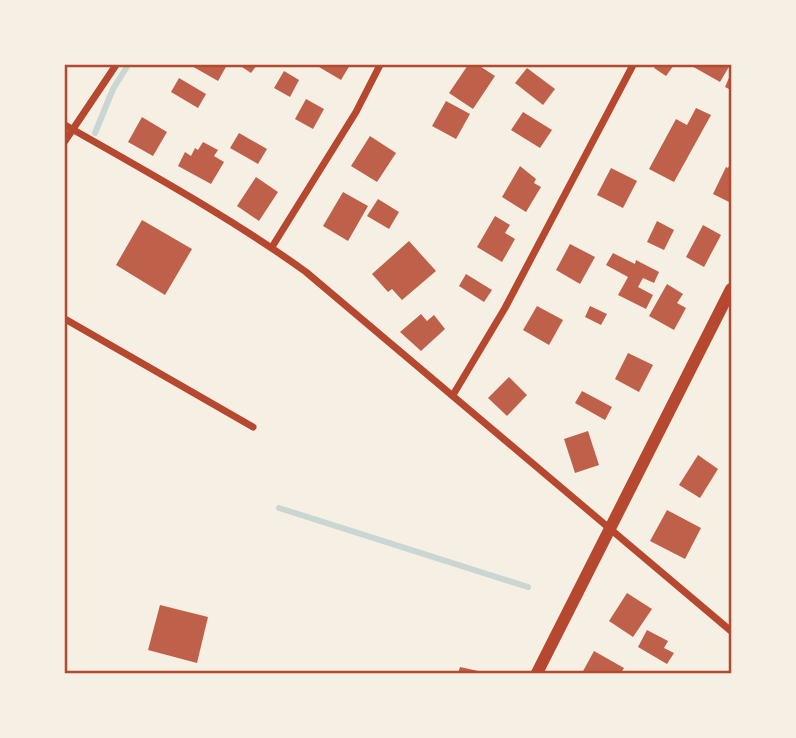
<svg xmlns="http://www.w3.org/2000/svg" width="796" height="738" viewBox="0 0 796 738" font-family="Arial,sans-serif">
<rect width="100%" height="100%" fill="#f6efe4"/>
<g fill="none" stroke-linecap="round" stroke-linejoin="round">
<g stroke="#c9d6d2" stroke-width="6">
<path d="M95 133 113 89 128 65"/>
<path d="M279 508 528 587"/>
</g>
</g>
<g fill="#bf614a">
<path d="M190 65H227L218 81Z"/>
<path d="M239 65H257L251 73Z"/>
<path d="M320 65H350L341 80 319 67Z"/>
<path d="M468 65H478L495 76 473 109 449 93Z"/>
<path d="M657 65H674L666 76 654 68Z"/>
<path d="M690 65H730L720 82Z"/>
<path d="M527 68 555 89 543 105 515 83Z"/>
<path d="M284 71 299 80 290 97 274 88Z"/>
<path d="M731 73V90L725 87Z"/>
<path d="M179 78 206 94 198 108 171 92Z"/>
<path d="M306 99 324 109 313 129 295 119Z"/>
<path d="M446 101 470 114 456 139 432 126Z"/>
<path d="M696 108 711 115 674 182 649 169 676 119 687 125Z"/>
<path d="M523 112 552 130 540 148 511 130Z"/>
<path d="M142 117 167 132 153 156 128 142Z"/>
<path d="M239 133 267 149 258 164 230 148Z"/>
<path d="M370 136 396 153 377 182 351 166Z"/>
<path d="M203 142 218 150 214 156 224 162 211 184 178 166 185 152 191 156 195 148 198 150Z"/>
<path d="M731 162V203L713 194 726 167 728 168Z"/>
<path d="M520 166 536 179 534 183 541 187 526 212 502 197Z"/>
<path d="M611 168 637 181 623 208 597 195Z"/>
<path d="M256 177 278 192 259 221 237 206Z"/>
<path d="M343 192 368 206 348 241 323 226Z"/>
<path d="M378 199 399 212 389 229 367 216Z"/>
<path d="M495 216 510 225 505 233 515 239 502 262 477 247Z"/>
<path d="M142 220 192 249 165 295 116 265Z"/>
<path d="M657 221 674 230 664 250 647 242Z"/>
<path d="M703 225 721 235 704 267 686 257Z"/>
<path d="M409 241 436 271 402 300 392 289 388 292 372 274Z"/>
<path d="M570 244 595 257 580 284 556 270Z"/>
<path d="M613 253 635 264 636 260 659 272 654 283 643 278 638 287 653 295 646 309 618 295 628 277 606 265Z"/>
<path d="M466 274 492 290 484 302 459 286Z"/>
<path d="M667 284 683 294 677 303 686 308 674 330 649 316Z"/>
<path d="M537 306 563 320 549 345 523 330Z"/>
<path d="M590 306 607 314 601 325 585 317Z"/>
<path d="M421 314 427 321 434 315 445 329 421 351 400 332Z"/>
<path d="M628 353 653 365 639 392 615 379Z"/>
<path d="M509 377 527 395 507 416 488 398Z"/>
<path d="M582 391 612 407 605 420 575 403Z"/>
<path d="M588 431 599 465 575 473 564 439Z"/>
<path d="M698 455 718 469 700 498 679 485Z"/>
<path d="M667 510 701 528 685 559 650 541Z"/>
<path d="M627 593 652 609 633 637 609 621Z"/>
<path d="M160 605 208 617 197 663 148 650Z"/>
<path d="M647 630 668 641 664 648 674 653 667 664 638 647Z"/>
<path d="M594 651 624 668 621 673H582Z"/>
<path d="M460 667 483 672V673H458Z"/>
</g>
<g fill="none" stroke-linecap="round" stroke-linejoin="round">
<g stroke="#b5482f" stroke-width="7">
<path d="M65 125C147 172 230 217 306 272L731 631"/>
<path d="M65 141 116 65"/>
<path d="M272 247 356 112 380 65"/>
<path d="M65 319 253 427"/>
<path d="M453 395 505 308 633 65"/>
</g>
<path stroke="#b5482f" stroke-width="12" d="M537 673 731 289"/>
</g>
<rect width="796" height="738" fill="none" stroke="#f6efe4" stroke-width="133"/>
<rect x="66" y="66" width="664" height="606" fill="none" stroke="#b5482f" stroke-width="2.5"/>
</svg>
